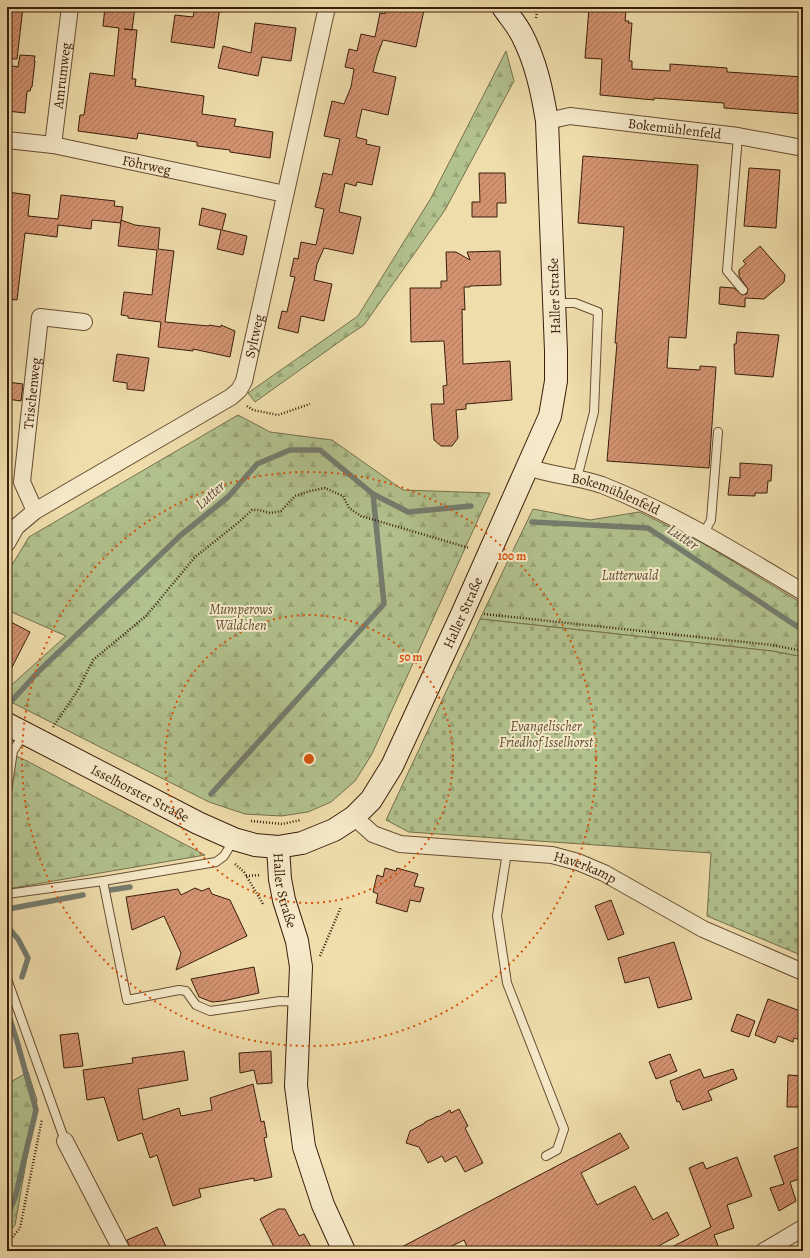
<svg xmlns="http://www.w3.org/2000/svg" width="810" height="1258" viewBox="0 0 810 1258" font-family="Alegreya,serif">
<defs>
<pattern id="forest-firs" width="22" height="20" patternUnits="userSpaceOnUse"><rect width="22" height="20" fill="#b2c28e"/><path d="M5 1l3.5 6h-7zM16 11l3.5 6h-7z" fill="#9aa679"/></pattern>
<pattern id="cemetery-stones" width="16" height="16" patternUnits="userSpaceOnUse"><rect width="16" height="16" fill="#b2c28e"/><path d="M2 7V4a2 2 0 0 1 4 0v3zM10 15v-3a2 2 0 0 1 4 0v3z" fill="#9aa679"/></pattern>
<pattern id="building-hatch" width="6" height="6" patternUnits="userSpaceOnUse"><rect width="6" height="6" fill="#d39371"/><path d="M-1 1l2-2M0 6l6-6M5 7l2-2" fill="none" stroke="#ac775b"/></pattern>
</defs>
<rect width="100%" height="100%" fill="#efddac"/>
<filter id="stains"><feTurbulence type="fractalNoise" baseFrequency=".005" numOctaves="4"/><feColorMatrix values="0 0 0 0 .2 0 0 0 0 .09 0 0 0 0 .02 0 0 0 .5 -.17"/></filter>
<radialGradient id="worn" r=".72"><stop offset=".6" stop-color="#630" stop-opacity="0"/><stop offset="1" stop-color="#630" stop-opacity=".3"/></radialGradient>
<g fill="url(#forest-firs)" stroke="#76704c">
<path d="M506 51 514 81 445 210 364 325 346 337 255 402 248 393 358 316 431 198Z"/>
<path d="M238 415 270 432 332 440 403 490 490 493 372 754 355 781 331 802 308 812 281 816 245 814 209 802 7 700V689L66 636 7 610V573L29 537Z"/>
<path d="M533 509 590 520 639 512 701 542 803 604V657L772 651 480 619Z"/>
<path d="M7 752 27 761 205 855 7 889Z"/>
<path d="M28 1072 37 1100 15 1225 7 1234V1084Z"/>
</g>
<path fill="url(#cemetery-stones)" stroke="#76704c" d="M480 619 772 651 803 657V956L707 916 711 853 409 832 386 820Z"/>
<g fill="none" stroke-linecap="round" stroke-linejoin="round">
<g stroke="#757c6e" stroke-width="5.5">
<path d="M532 522 648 528 798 627 803 628"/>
<path d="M7 706 39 671 181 535 228 497 257 464 290 450H320L373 494 408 512 471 506"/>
<path d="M211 794 384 604 373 494"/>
<path d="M110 890 130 887"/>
<path d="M7 911 8 909 83 895"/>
<path d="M7 926 18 939 28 958 22 977"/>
<path d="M7 1010 17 1041 36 1110 15 1198 7 1216"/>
</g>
</g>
<g fill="url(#building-hatch)" stroke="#3b1e0a">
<path d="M7 7H23L17 59H7Z"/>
<path d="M105 7H135L132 30 124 29 137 30 132 79H136L135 86 204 96 202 114 236 119 234 126 273 132 270 158 230 152V150L197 146V142L138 133 137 139 78 131 80 115H84L90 73 114 76 119 28 103 26Z"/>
<path d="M195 7H220L214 48 171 42 175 15 193 17Z"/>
<path d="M386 7H410L424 10 416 47 383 40 377 56 373 72 396 77 388 115 362 109 356 137 367 140 366 144 380 147 372 185 357 182 356 186 345 183 339 212 361 217 353 254 324 248 317 264 314 280 332 284 324 321 301 316 298 333 278 328 282 311 287 312 291 294 295 277 290 276 294 258 298 259 301 242 316 245 324 209 315 207 319 191 323 173 332 175 340 139 324 136 332 101 344 104 351 87 354 69 345 67 349 49 357 51 361 34 375 37 380 13 385 14Z"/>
<path d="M601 7H614V10L626 11 625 21H629L628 23H632L629 61H632V69L670 71V64L727 68V72L803 77V114L724 108V103L654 98V100L600 95 602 59 585 58 589 8 600 9Z"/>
<path d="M255 23 296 28 291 61 262 57 258 76 218 68 223 46 251 53Z"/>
<path d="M20 55 35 56 34 61H35L32 87H31L30 91H27L25 113 7 111V65L18 67Z"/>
<path d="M583 156 698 165 686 338 669 337 667 368 700 370V366L716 367 709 468 607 461 617 343H615L624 227 578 223Z"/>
<path d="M749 168 780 170 776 228 744 226Z"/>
<path d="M479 173H505L506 203H497V217H472V202H480Z"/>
<path d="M7 192 30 195 28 216 58 219 61 195 115 201 114 206 123 207 121 223 92 220 91 229 58 225 57 237 25 233 17 300 7 299Z"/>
<path d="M202 208 226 214 222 230 247 236 243 255 217 249 221 230 199 225Z"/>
<path d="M121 220 135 225 160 228 158 249 174 251 165 322 209 326V325L221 327V325L235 331 230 357 193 349V351L158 347 161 322 128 318V316L121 315 124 292 152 295 157 250 118 246Z"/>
<path d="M760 246 785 275 784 282 764 299 745 298V307L719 304 720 287 734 288 742 295 747 294 748 289 739 276V270L746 264 743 261Z"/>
<path d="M500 251 501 285 470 286V287H464L465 310 462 309 463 364 510 361 512 400 466 404V409L456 410 458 438 452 446H441L434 440 431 404H444L443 386 447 385 444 341 411 342 410 288H441V281H447L446 252H456L470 260 467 252Z"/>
<path d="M737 332 779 335 773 377 735 374 734 344H736Z"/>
<path d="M117 354 149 358 144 391 127 389V383L113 381Z"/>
<path d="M7 382 23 384 21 401 7 399Z"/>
<path d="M740 463 772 465 771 481H768L767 493H755V496L728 495 730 477 740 478Z"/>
<path d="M7 620 30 632 7 677Z"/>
<path d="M385 868 396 871 397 868 418 874 414 886 424 888 420 902 410 900 407 912 376 903 378 894 373 892 377 875 383 877Z"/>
<path d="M195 888 202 891 209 888 212 894 230 900 247 936 176 970 181 953 164 916 132 930 126 897 178 889 181 895Z"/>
<path d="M611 900 624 934 608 940 595 906Z"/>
<path d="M674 942 692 999 658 1008 649 977 625 983 618 958Z"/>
<path d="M254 967 259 993 223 1001 212 1002 199 997 191 979Z"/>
<path d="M768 999 803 1012V1041L794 1038 793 1042 778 1036 775 1043 755 1035Z"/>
<path d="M737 1014 755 1021 749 1037 731 1031Z"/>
<path d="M78 1033 83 1066 64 1068 60 1035Z"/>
<path d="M184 1051 188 1080 138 1089 143 1120 179 1108 181 1116 212 1110 210 1098 253 1084 261 1122 264 1121 267 1137 264 1138 272 1177 254 1181V1178L199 1189 201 1197 173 1206 157 1155 150 1158 142 1133 118 1141 104 1097 87 1100 83 1070 133 1063 132 1058Z"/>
<path d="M271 1051 272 1083 257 1084 254 1070 240 1073 239 1053Z"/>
<path d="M670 1054 677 1071 656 1079 649 1062Z"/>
<path d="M700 1069 704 1078 733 1069 737 1079 708 1091 712 1100 683 1110 679 1101 677 1102 670 1081Z"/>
<path d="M788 1075 803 1076V1107H787Z"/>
<path d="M459 1109 468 1126 465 1128 483 1163 465 1172 456 1156 445 1162 442 1156 428 1163 419 1147 406 1143 410 1131 425 1123V1122L438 1116V1117L450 1110 451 1113Z"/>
<path d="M620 1133 629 1148 581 1173 597 1205 635 1186 653 1220 667 1212 679 1235 649 1251H469L464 1240 442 1251H394Z"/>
<path d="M799 1147 803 1160V1178L790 1182 796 1201 779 1211 770 1188 784 1184 774 1156Z"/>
<path d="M737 1157 752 1196 727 1205 734 1228 714 1235 720 1251H664L711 1227 689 1168 703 1162 706 1169Z"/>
<path d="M278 1209H285L299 1236 304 1234 313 1251H271L275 1249 260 1219Z"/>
<path d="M157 1227 168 1251H131L127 1240Z"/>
</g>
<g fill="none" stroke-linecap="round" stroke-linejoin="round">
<g stroke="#684e32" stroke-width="10">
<g id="lane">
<path d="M738 136 727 271 743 290"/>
<path d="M554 303H575L598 312 594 412 577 478"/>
<path d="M704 533 711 520 718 432"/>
<path d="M7 791 13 751 24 734"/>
<path d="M507 852 497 916 507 983 564 1129 557 1150 546 1156"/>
<path d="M103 881 127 1000 179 990 186 991 196 1005 210 1011 280 1001 299 1002"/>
<path d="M7 894 103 881 216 862 224 856 233 841"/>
<path d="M7 979 65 1141"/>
</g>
</g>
<g stroke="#684e32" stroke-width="18">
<g id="street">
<path id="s1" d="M547 121 570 116 738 136 803 148"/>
<path id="s2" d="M7 140 53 145 285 194"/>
<path id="s3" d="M53 145 70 7"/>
<path id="s4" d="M528 467C552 476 577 476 602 485 673 513 738 553 803 592"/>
<path id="s5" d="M35 511 22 482 40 317 84 322"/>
<path id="s6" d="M7 543 16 527 35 511 231 397 239 390 244 381 327 7"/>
<path id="s7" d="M354 817 373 834 400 844 552 855 578 862 604 873 703 929 803 972"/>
<path d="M65 1141 122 1251"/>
<path d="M764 1251 803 1228"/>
</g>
</g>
<g stroke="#3b1e0a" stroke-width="24">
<g id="secondary">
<path id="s8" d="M7 724 198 823 234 839 255 845 278 847 302 843 334 830 354 817 371 800 392 766 463 612 550 416 556 381V351L547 121C542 91 536 62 522 35 517 25 509 16 503 7"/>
<path id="s9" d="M278 847 280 879 284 900 297 941 301 967 296 1086 304 1147 323 1205 344 1251"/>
</g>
</g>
<g stroke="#3b1e0a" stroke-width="2.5" stroke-dasharray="1 2" stroke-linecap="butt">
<path d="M536 18 538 7"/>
<path d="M247 406 253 410 278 415 310 404"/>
<path d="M484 614 772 645 803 651"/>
<path d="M53 727 78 690 93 660 146 616 195 557 239 522 252 510H259L270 513 281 511 295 496 310 491 325 488 343 496 349 508 361 516 469 548"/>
<path d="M251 821 282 824 301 820"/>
<path d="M235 864 244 872 263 904"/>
<path d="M246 876 261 875"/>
<path d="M320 956 341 907"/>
<path d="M7 1244 20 1228 42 1119"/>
</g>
<use href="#lane" stroke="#f5e9c9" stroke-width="8"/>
<use href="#street" stroke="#f5e9c9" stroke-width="16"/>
<use href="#secondary" stroke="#f5e9c9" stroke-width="22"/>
</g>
<g fill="none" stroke="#d7530c" stroke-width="2" stroke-dasharray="2 4">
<circle cx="309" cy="759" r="144"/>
<circle cx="309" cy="759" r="287"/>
</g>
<g text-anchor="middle" stroke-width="4" stroke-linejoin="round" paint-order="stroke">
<g font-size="14" fill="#3b1e0a" stroke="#f5e9c9">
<text dy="5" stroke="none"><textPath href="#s3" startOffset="70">Amrumweg</textPath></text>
<text dy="5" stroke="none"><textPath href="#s1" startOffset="129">Bokemühlenfeld</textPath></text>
<text dy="5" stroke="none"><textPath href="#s2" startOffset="142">Föhrweg</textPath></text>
<text transform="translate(554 296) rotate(-92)" y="5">Haller Straße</text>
<text dy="5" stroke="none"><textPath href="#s6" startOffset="337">Syltweg</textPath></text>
<text dy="5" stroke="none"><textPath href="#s5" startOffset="121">Trischenweg</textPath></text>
<text dy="5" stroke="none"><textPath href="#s4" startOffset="92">Bokemühlenfeld</textPath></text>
<text dy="5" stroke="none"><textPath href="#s8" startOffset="615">Haller Straße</textPath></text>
<text dy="5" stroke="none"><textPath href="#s8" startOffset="150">Isselhorster Straße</textPath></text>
<text dy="5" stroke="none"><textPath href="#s7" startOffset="242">Haverkamp</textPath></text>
<text dy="5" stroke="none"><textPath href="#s9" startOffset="44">Haller Straße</textPath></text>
</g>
<g font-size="14" font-style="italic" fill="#5f4f32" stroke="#f5e9c9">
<text x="630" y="580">Lutterwald</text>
<text x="241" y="614">Mumperows<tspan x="241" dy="16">Wäldchen</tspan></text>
<text x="546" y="731">Evangelischer<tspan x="546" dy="16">Friedhof Isselhorst</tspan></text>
</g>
<g font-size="15" font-style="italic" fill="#584d3c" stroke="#f5e9c9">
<text transform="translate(210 495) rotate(-42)" y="5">Lutter</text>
<text transform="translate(683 537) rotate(34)" y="5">Lutter</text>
</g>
</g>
<circle cx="309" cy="759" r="6" fill="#d7530c" stroke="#f5e9c9" stroke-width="2"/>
<g font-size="12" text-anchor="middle" font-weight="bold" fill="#d7530c" stroke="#f5e9c9" stroke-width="4" stroke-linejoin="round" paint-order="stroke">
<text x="512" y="560">100 m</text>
<text x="411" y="661">50 m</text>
</g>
<rect width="810" height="1258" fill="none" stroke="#efddac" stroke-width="24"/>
<rect x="8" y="8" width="794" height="1242" fill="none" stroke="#3b1e0a" stroke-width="2"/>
<rect x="12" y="12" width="786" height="1234" fill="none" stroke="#3b1e0a"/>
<rect width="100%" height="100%" filter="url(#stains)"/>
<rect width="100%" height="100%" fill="url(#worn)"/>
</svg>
